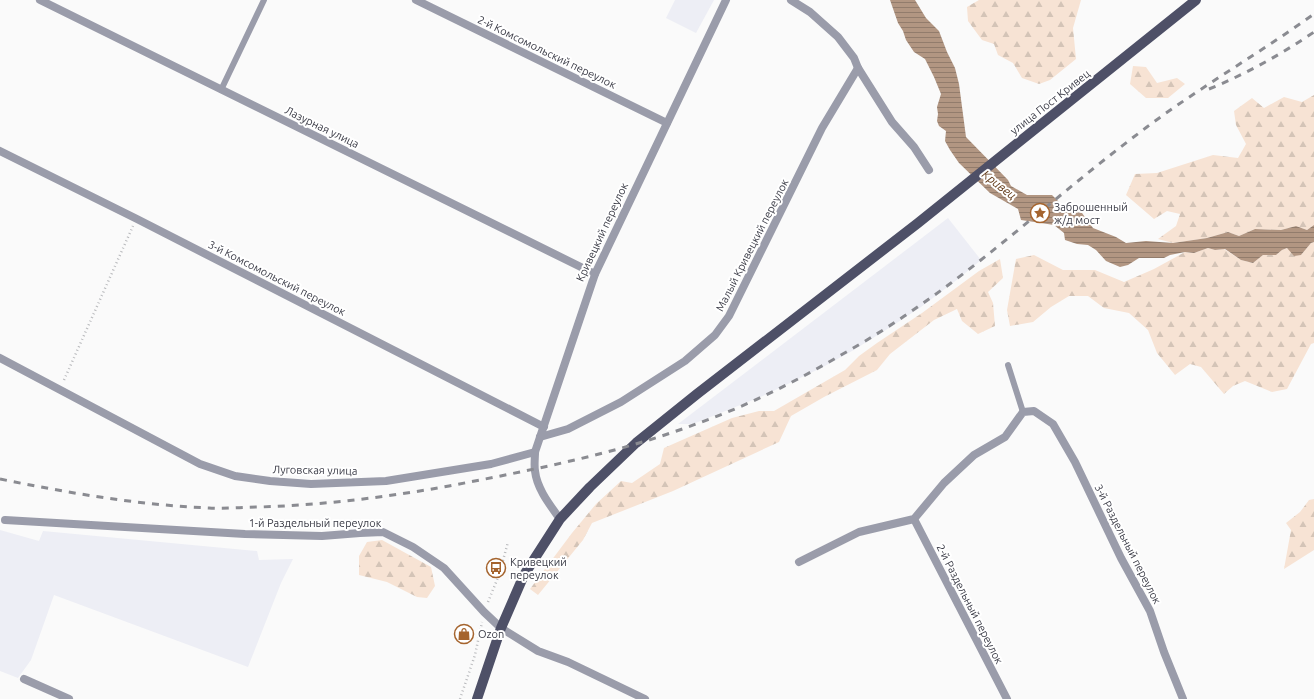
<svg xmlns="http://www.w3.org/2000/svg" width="1314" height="699" viewBox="0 0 1314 699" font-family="Ubuntu,sans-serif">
<defs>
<pattern id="forest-firs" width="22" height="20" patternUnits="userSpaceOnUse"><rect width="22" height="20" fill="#f7e3d4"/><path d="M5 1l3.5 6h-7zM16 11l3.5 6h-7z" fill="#d4c4b7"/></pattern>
<pattern id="water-rules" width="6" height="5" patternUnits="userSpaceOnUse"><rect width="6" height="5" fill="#b29682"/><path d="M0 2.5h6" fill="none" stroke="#927c6c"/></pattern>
</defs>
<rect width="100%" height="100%" fill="#fafafa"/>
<g fill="#edeef5">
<path d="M675 0H714L696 33 666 18Z"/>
<path d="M948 218 981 260 958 279 921 307 889 328 852 351 823 367 765 395 693 424H678Z"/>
<path d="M0 530 39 541 43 531 257 551 259 560 293 559 281 583 248 667 54 595 31 660 18 678 0 671Z"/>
</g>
<g fill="url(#forest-firs)">
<path d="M979 0H1081L1073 28 1076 59 1050 80 1039 84 1022 78 1013 63 998 55 994 44 982 40 968 21 967 7Z"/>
<path d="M1133 66 1146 67 1157 83 1177 78 1185 84 1168 98H1146L1130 84Z"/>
<path d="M1314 95V225L1307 230 1296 226 1281 230 1255 229 1239 236 1228 232 1207 238 1173 243 1158 239 1176 226 1180 214 1167 211 1154 219 1126 195 1135 174 1157 173 1213 155 1238 158 1246 144 1236 125 1234 111 1252 98 1264 108 1284 97 1302 102Z"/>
<path d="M1314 242V343L1311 344 1287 389 1272 392 1245 381 1233 386 1224 394 1201 367 1190 364 1175 375 1157 353 1148 330 1129 313 1104 308 1088 296H1069L1051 307 1033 322 1010 326 1007 310 1016 259 1034 255 1063 270H1095L1124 282 1154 269 1185 252 1194 253 1208 248 1215 250 1224 249 1241 260 1253 263 1263 255H1276L1282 250 1287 248 1301 255 1311 243Z"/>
<path d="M1000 259 1003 278 988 292 993 303 995 326 978 334 962 321 957 309 934 320 890 354 877 370 824 397 791 416 779 442 673 491 592 523 583 540 538 595 530 589 572 533 596 504 621 481 632 483 660 464 664 448 732 418 759 411H774L845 370 859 356 877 343 922 313 979 271Z"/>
<path d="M1314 499V550L1284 569 1291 530 1286 523 1300 512 1309 500Z"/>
<path d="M382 540 431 567 435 586 427 598 417 597 387 582 359 575V556L367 542Z"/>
</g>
<path fill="url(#water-rules)" d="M890 0H915L926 18 939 31 947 52 955 68 959 84 966 137 1008 180 1011 186 1027 195H1052L1068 211 1082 213 1093 228 1116 237 1126 243 1146 241 1173 243 1207 238 1228 232 1239 236 1255 229 1281 230 1296 226 1307 230 1314 225V242L1311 243 1301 255 1294 256 1287 248 1282 250 1276 255H1263L1253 263 1241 260 1225 249 1215 250 1208 248 1194 253 1185 252 1170 255 1164 258H1139L1128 265 1120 267 1106 261 1096 250 1088 245 1077 244 1065 240 1064 233 1054 225 1021 220 1018 209 990 193 959 163 950 150 945 141 946 131 939 126 937 121 938 114 937 107 941 94 934 77 925 59 914 52 906 40 903 31 898 23Z"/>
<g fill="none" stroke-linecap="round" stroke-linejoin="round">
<g stroke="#b9babd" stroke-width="2.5" stroke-dasharray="1 3" stroke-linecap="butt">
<path d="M64 380 133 226"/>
<path d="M488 602 499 575 508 542"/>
<path d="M460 699 475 655 482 622"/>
</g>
<g stroke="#9a9caa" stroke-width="6">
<path d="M221 90 264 0"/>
<path d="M1008 365 1023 412"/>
</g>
<g stroke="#9a9caa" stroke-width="8">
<path d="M40 0 595 274"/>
<path d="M416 0 667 123"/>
<path d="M791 0 810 12 838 37 854 58 858 68 892 122 914 147 929 170"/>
<path d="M0 151 137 219 544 427"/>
<path d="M0 358 200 464 235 476 270 481 311 484 386 481 491 464 535 452"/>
<path d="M540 437 568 429 621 402 685 361 715 335 729 316 822 128 858 68"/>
<path d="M560 519C550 505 537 489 535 471 534 465 535 458 535 452L595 274 726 0"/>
<path d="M914 519 1007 699"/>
<path d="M5 520 245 534 322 536 360 533 383 532 413 547 444 568 484 612 501 628 538 651 568 662 645 699"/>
<path d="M799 562 859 532 914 519 944 483 974 455 1005 437 1023 412 1034 411 1053 424 1075 462 1121 558 1150 611 1164 652 1183 699"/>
<path d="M24 679 69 699"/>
</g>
<path stroke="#4e5067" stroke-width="10" d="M477 699 501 628 524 575 560 519 590 487 636 443 697 394 918 223 1196 0"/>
<g stroke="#8a8b91" stroke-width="3" stroke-dasharray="7 7" stroke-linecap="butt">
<path d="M1209 89C1246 74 1280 55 1314 32"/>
<path d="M0 479C69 493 139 505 209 508 226 509 243 507 260 507 324 505 387 497 449 486 532 470 616 454 696 424 747 406 795 382 841 355 879 334 916 309 951 283 1015 235 1075 181 1139 133 1195 90 1257 55 1314 14"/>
</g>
</g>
<defs>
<g id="sight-ring" transform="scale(1)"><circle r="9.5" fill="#fff" stroke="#a5642e" stroke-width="1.5"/><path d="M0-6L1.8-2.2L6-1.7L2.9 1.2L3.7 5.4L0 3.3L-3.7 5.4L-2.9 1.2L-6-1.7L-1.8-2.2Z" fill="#a5642e"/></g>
<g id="bus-ring" transform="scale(1)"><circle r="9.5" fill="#fff" stroke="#a5642e" stroke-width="1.5"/><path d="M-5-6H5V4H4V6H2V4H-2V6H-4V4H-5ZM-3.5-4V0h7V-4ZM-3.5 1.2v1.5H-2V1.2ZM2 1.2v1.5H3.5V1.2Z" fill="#a5642e"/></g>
<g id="shop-ring" transform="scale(1)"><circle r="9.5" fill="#fff" stroke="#a5642e" stroke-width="1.5"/><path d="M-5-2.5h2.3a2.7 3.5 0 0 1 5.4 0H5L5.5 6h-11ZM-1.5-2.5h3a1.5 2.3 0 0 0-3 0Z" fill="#a5642e"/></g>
</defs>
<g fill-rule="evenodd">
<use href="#sight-ring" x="1040" y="213"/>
<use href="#bus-ring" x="496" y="568"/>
<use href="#shop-ring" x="464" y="634"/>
</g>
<g text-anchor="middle" stroke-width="4" stroke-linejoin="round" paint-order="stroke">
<g font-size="11" fill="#3a3b46" stroke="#fff">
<text transform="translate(547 52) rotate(26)" y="4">2-й Комсомольский переулок</text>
<text transform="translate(1050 102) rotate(-38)" y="4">улица Пост Кривец</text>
<text transform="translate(322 127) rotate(26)" y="4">Лазурная улица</text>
<text transform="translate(602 232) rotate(-65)" y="4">Кривецкий переулок</text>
<text transform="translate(752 245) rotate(-63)" y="4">Малый Кривецкий переулок</text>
<text transform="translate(277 278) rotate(27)" y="4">3-й Комсомольский переулок</text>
<text transform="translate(315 470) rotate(1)" y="4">Луговская улица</text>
<text x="315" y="527">1-й Раздельный переулок</text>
<text transform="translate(1128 544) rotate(63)" y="4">3-й Раздельный переулок</text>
<text transform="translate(970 604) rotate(63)" y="4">2-й Раздельный переулок</text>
</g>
<g font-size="11" fill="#3a3b46" stroke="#fff" text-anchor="start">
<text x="1054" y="211">Заброшенный<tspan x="1054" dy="13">ж/д мост</tspan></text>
<text x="510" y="566">Кривецкий<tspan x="510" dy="13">переулок</tspan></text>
<text x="478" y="638">Ozon</text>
</g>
<g font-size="12" font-style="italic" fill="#613816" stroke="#fff">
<text transform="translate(999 185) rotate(38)" y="4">Кривец</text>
</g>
</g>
</svg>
